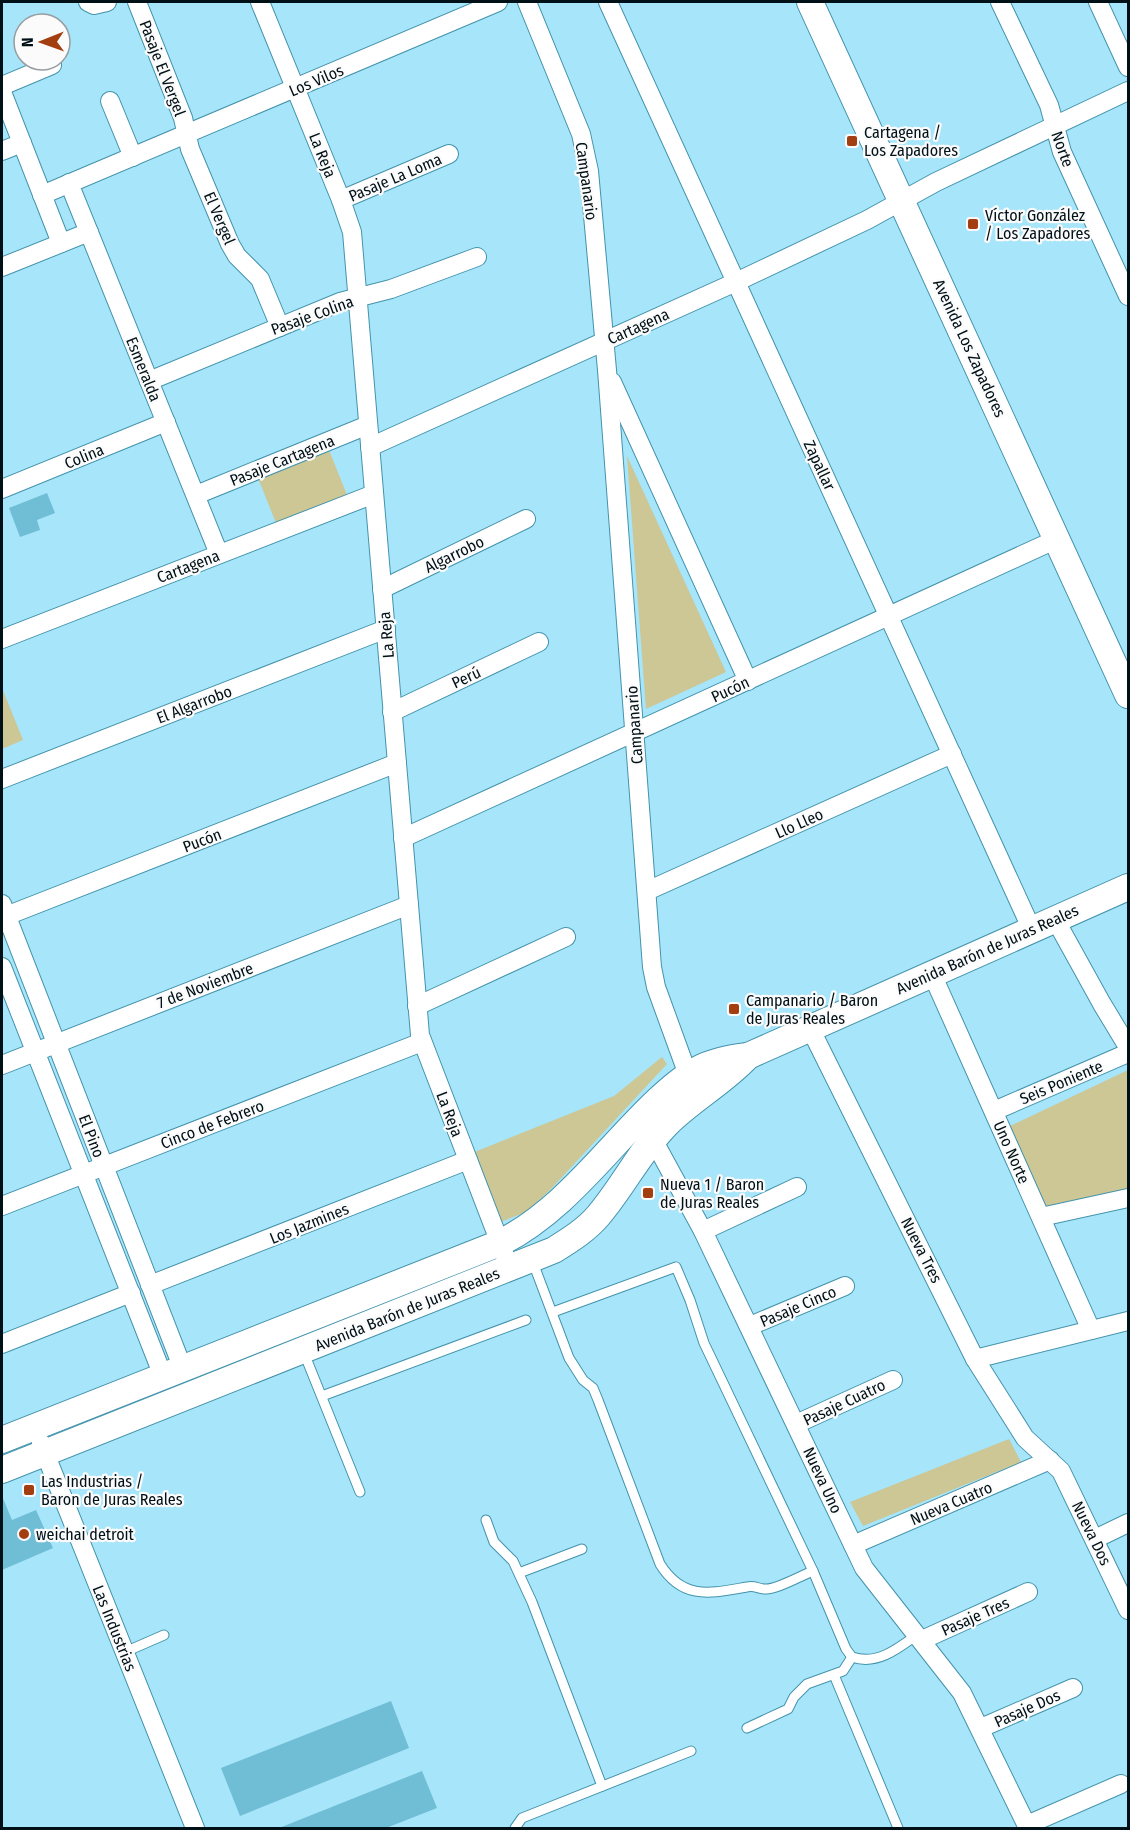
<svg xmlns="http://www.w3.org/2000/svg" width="1130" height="1830" viewBox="0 0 1130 1830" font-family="'Fira Sans Condensed',sans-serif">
<rect width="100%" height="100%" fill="#a7e5fa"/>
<g fill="#cdc695">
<path d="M329 450 349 500 278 528 258 478Z"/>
<path d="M627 456 726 672 646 709Z"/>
<path d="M2 688 23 740 2 749Z"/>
<path d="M662 1057 667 1064 550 1190 526 1212 498 1223 472 1153 614 1096Z"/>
<path d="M1128 1070V1190L1046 1209 1010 1126Z"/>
<path d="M1009 1439 1021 1462 863 1526 850 1502Z"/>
</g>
<g fill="#70bdd6">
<path d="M47 493 55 513 37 520 40 530 20 537 9 508Z"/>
<path d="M2 1496 12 1520 36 1510 53 1548 2 1570Z"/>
<path d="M391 1701 409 1748 240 1816 221 1768Z"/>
<path d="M422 1771 437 1808 386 1828H279Z"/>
</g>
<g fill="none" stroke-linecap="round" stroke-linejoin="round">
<g stroke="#4393ac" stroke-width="11">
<g id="lane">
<path d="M532 1260 569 1358 583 1380 593 1388 598 1400 660 1564C683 1601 711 1593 747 1587 755 1585 758 1589 765 1589 776 1590 802 1575 813 1571"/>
<path d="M553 1312 676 1267 690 1300 704 1343 813 1571 846 1649 852 1657C877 1666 899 1648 918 1634"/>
<path d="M304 1353 360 1492"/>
<path d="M322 1396 526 1320"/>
<path d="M486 1520 494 1542 513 1561 532 1602 602 1786"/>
<path d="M519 1573 582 1549"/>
<path d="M125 1652 164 1635"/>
<path d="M834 1675 898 1828"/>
<path d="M747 1728 788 1709 794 1697 807 1684 843 1671 852 1657"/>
<path d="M515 1828 522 1818 691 1751"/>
</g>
</g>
<g stroke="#4393ac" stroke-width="20">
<g id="street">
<path d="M88 2 94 5 107 2"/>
<path d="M137 2 183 118 190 149 230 244 237 256 260 279 280 327"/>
<path d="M260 2 341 200 352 232 420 1035 510 1269"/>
<path d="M527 2 581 134 589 171 607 370 652 967 656 987 688 1075"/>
<path d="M608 2 1032 930"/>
<path d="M1000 2 1049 105 1062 152 1128 296"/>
<path d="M1098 2 1128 67"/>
<path d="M2 86 52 65"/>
<path d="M2 92 61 243"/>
<path d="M110 101 133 157"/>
<path d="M2 151 22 143"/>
<path d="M69 183 219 554"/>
<path d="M42 195 498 2"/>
<path d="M341 200 449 154"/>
<path d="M2 267 89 232"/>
<path d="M149 381 340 302 391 289 477 257"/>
<path d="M612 382 748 681"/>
<path d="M370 447 736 282 867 220 936 182 1128 91"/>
<path d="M2 489 166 422"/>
<path d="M196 495 368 425"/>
<path d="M382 589 526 519"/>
<path d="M2 639 374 494"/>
<path d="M392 712 539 642"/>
<path d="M2 779 386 629"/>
<path d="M403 838 1057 539"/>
<path d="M647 891 952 754"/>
<path d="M2 904 183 1369"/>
<path d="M6 916 397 763"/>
<path d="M1055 919 1102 1004 1128 1047"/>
<path d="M2 967 163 1376"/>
<path d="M932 974 1091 1330"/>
<path d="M417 1006 566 937"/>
<path d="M810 1028 975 1359 1025 1438 1061 1471 1128 1610"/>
<path d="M2 1065 409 905"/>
<path d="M994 1111 1128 1053"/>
<path d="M649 1132 703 1231 864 1568 962 1693 1028 1828"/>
<path d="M2 1206 422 1042"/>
<path d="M1041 1217 1128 1198"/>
<path d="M703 1231 797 1187"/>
<path d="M150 1285 468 1160"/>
<path d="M750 1326 845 1286"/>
<path d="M2 1344 131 1293"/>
<path d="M975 1359 1128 1321"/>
<path d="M796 1424 893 1380"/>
<path d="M41 1443 195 1828"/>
<path d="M1095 1539 1128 1523"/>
<path d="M853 1545 1050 1460"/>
<path d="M922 1640 1028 1592"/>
<path d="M981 1728 1073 1688"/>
<path d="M1027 1825 1121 1784"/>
</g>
</g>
<g stroke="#4393ac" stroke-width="28">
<g id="secondary">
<path d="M810 2 1128 695"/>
<path d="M2 1440 500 1243C565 1210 606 1149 658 1100 689 1071 705 1061 748 1056L1128 887"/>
<path d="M2 1470 554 1250C570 1240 586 1230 598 1216 623 1187 640 1151 667 1124 692 1099 724 1082 748 1056"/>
</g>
</g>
<use href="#lane" stroke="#fff" stroke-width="9"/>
<use href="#street" stroke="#fff" stroke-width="18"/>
<use href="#secondary" stroke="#fff" stroke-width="26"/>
</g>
<g fill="#a33e11" stroke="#fbfbfb" stroke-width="2">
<rect x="846" y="135" width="12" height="12" rx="3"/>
<rect x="967" y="218" width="12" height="12" rx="3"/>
<rect x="728" y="1003" width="12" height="12" rx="3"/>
<rect x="642" y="1187" width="12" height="12" rx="3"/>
<rect x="23" y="1484" width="12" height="12" rx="3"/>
<circle cx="24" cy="1534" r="6"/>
</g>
<g text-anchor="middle" stroke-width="4.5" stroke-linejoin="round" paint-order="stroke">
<g font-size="16" fill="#001017" stroke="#fbfbfb">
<text transform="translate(163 68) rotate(69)" y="6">Pasaje El Vergel</text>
<text transform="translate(316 80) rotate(-23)" y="6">Los Vilos</text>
<text transform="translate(1063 149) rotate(70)" y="6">Norte</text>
<text transform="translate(323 155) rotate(68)" y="6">La Reja</text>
<text transform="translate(395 177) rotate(-23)" y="6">Pasaje La Loma</text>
<text transform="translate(587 181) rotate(82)" y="6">Campanario</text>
<text transform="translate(220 218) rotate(67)" y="6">El Vergel</text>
<text transform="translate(312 315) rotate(-20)" y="6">Pasaje Colina</text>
<text transform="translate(638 326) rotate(-24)" y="6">Cartagena</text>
<text transform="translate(970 348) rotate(65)" y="6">Avenida Los Zapadores</text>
<text transform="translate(144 369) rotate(68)" y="6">Esmeralda</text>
<text transform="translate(84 456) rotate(-22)" y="6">Colina</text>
<text transform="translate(282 460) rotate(-22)" y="6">Pasaje Cartagena</text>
<text transform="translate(820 465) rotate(65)" y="6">Zapallar</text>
<text transform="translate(454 554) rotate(-26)" y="6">Algarrobo</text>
<text transform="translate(188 566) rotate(-21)" y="6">Cartagena</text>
<text transform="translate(386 635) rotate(-95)" y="6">La Reja</text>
<text transform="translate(466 677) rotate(-25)" y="6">Perú</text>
<text transform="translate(730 689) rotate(-25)" y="6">Pucón</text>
<text transform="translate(194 704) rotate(-21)" y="6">El Algarrobo</text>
<text transform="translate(634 725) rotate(-94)" y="6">Campanario</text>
<text transform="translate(799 823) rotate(-24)" y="6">Llo Lleo</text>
<text transform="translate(202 840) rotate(-21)" y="6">Pucón</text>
<text transform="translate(987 949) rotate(-24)" y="6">Avenida Barón de Juras Reales</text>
<text transform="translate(205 985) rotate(-21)" y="6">7 de Noviembre</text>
<text transform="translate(1061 1082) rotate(-23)" y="6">Seis Poniente</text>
<text transform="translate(450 1114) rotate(69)" y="6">La Reja</text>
<text transform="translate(212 1124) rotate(-21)" y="6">Cinco de Febrero</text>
<text transform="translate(92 1136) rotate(69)" y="6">El Pino</text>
<text transform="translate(1012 1152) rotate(66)" y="6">Uno Norte</text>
<text transform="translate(309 1223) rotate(-22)" y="6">Los Jazmines</text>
<text transform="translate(922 1250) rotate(63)" y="6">Nueva Tres</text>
<text transform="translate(798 1306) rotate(-23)" y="6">Pasaje Cinco</text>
<text transform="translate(407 1309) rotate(-22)" y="6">Avenida Barón de Juras Reales</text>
<text transform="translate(844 1402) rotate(-25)" y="6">Pasaje Cuatro</text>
<text transform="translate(823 1480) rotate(65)" y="6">Nueva Uno</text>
<text transform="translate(951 1503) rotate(-23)" y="6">Nueva Cuatro</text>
<text transform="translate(1092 1533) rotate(64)" y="6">Nueva Dos</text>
<text transform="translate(975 1616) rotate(-24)" y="6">Pasaje Tres</text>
<text transform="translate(115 1628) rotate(68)" y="6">Las Industrias</text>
<text transform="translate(1027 1708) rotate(-24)" y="6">Pasaje Dos</text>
</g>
<g font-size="16" fill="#001017" stroke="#fbfbfb" text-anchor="start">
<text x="864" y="138">Cartagena /<tspan x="864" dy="18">Los Zapadores</tspan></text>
<text x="985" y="221">Víctor González<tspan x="985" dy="18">/ Los Zapadores</tspan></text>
<text x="746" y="1006">Campanario / Baron<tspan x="746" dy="18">de Juras Reales</tspan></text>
<text x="660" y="1190">Nueva 1 / Baron<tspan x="660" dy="18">de Juras Reales</tspan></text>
<text x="41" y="1487">Las Industrias /<tspan x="41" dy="18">Baron de Juras Reales</tspan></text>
<text x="36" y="1540">weichai detroit</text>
</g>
</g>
<rect width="1130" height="1830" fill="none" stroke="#001017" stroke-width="6"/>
<g transform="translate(42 42) rotate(269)"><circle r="28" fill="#fbfbfb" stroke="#979da0" stroke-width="1.5"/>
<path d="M0-4.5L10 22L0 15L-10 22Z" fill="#a33e11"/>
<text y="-9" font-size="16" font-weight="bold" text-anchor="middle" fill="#001017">N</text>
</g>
</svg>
